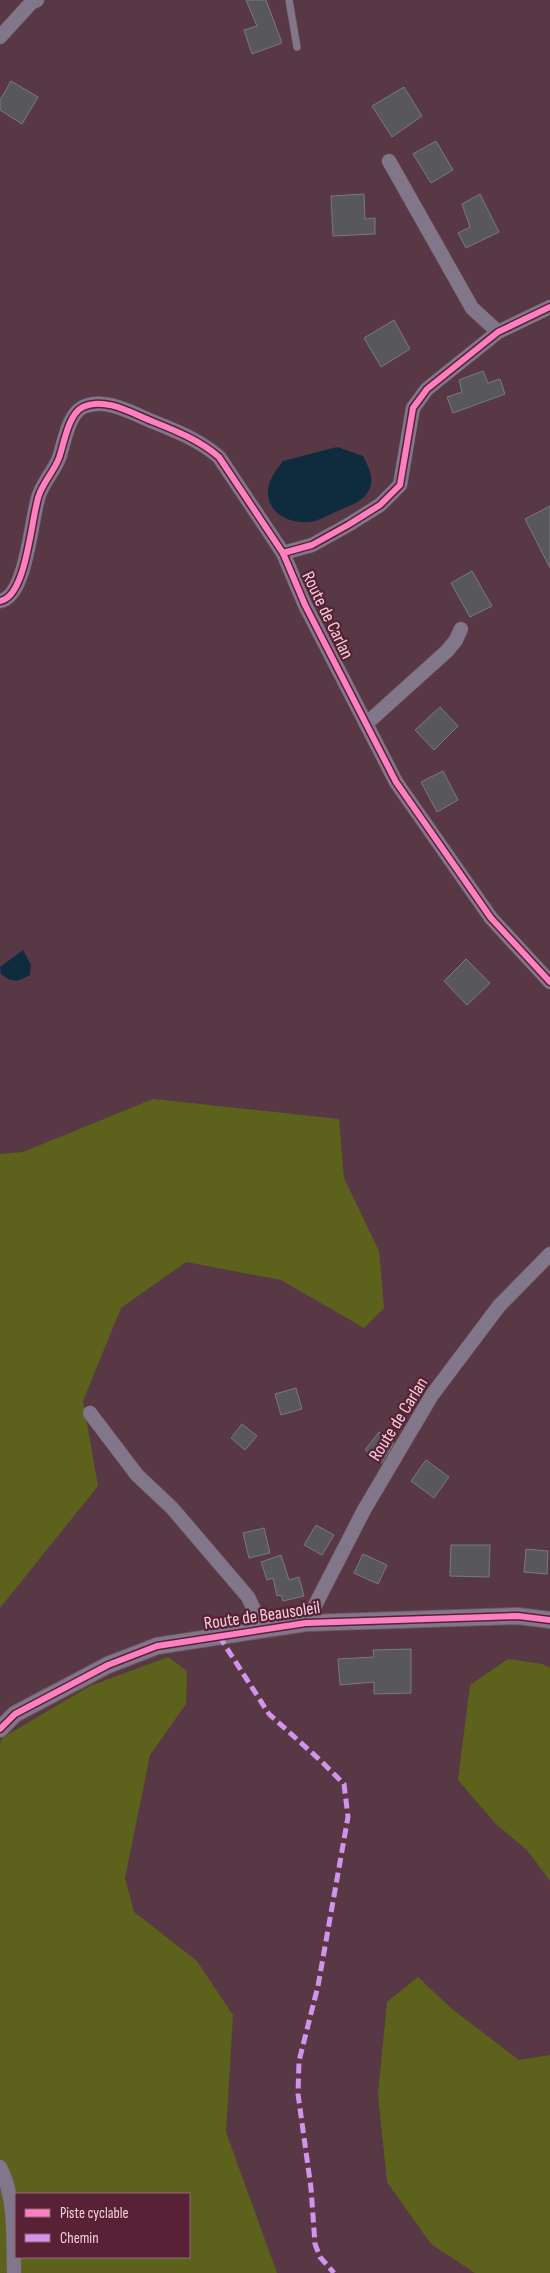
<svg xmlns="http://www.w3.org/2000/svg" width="550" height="2273" viewBox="0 0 550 2273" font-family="'Sofia Sans Condensed',sans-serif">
<rect width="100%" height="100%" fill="#573844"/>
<g fill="#5c621c" fill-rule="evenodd">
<path d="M153 1099 339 1119 344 1178 379 1251 384 1308 364 1328 281 1280 186 1262 121 1308 83 1401 98 1486 0 1608V1154L23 1152Z"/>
<path d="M168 1657 187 1671 186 1704 150 1755 125 1878 134 1912 197 1961 233 2015 226 2132 277 2273H0V1744L2 1738 90 1686ZM16 2194H189V2257H16Z"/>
<path d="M508 1659 542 1664 550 1668V1881L527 1850 497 1825 458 1780 470 1685Z"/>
<path d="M418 1977 452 2009 519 2060 550 2055V2273H475L431 2244 387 2182 378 2094 387 2002Z"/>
</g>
<g fill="#0f2c3f">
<path d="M337 447 363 456C368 466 374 476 370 488 365 501 351 505 340 510 332 513 324 518 315 521 295 526 267 516 268 491 268 480 277 469 283 461Z"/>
<path d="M23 950 31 965 30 975C17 982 12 983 1 974L0 967Z"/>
</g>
<g fill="#58585c" stroke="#797a7c">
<path d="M246 0H266L282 43 252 54 244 30 257 26Z"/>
<path d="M11 81 38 97 22 124 0 110V100Z"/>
<path d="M404 87 422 116 392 137 372 106Z"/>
<path d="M436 141 453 170 431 183 413 154Z"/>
<path d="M364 194 365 219 375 218V234L333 236 331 196Z"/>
<path d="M480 194 499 232 466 248 458 233 470 227 462 204Z"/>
<path d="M394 320 410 349 381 367 364 338Z"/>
<path d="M483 371 488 383 500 379 505 394 453 413 447 397 462 392 459 380Z"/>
<path d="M550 506V568L525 519Z"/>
<path d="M472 571 492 606 470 617 451 583Z"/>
<path d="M440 707 458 726 434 750 415 730Z"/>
<path d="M443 771 458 800 437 812 421 782Z"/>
<path d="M466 959 490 983 467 1005 444 981Z"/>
<path d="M296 1388 302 1409 281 1415 275 1394Z"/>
<path d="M242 1424 257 1436 245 1450 231 1438Z"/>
<path d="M379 1432 394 1443 382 1463 365 1450Z"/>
<path d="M426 1460 449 1477 434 1498 411 1481Z"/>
<path d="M316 1525 334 1535 322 1555 304 1545Z"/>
<path d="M264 1528 270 1553 249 1558 243 1533Z"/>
<path d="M451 1545H490L489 1577 450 1576Z"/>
<path d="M526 1549 548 1551 547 1574 524 1572Z"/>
<path d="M363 1554 387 1565 378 1584 354 1573Z"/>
<path d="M281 1555 289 1580 299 1577 304 1596 283 1601 281 1595 277 1596 273 1578 267 1580 261 1562Z"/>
<path d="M411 1649V1693L374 1694V1682L340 1685 338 1659 374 1657 373 1650Z"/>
</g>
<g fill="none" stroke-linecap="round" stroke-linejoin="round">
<g stroke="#715660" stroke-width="8">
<path id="service" d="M289 0 297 47"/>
</g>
<g stroke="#715660" stroke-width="15">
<g id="minor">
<path d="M0 37 31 3 37 0"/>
<path d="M389 161 472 308 498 332"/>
<path d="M550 307 498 332 427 389 413 408 400 485 380 505 348 525 312 545 283 553 305 605 396 782 491 918 550 982"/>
<path d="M0 601C27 597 31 517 39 495 44 481 54 471 59 458 64 444 68 414 83 407 104 397 130 412 149 420 174 430 198 439 219 457L283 553"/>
<path d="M366 724 447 651 456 640 461 629"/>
<path d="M90 1413 137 1475 172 1508 248 1597 263 1629"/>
<path d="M306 1623 364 1510 432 1395 499 1306 550 1254"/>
<path d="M0 2167C16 2199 13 2237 14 2273"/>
</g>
</g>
<g stroke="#715660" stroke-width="18">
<path id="tertiary" d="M0 1729 15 1714 108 1665 157 1646 306 1623 518 1616 550 1620"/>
</g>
<use href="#service" stroke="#82778a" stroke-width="7"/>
<use href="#minor" stroke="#82778a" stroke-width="14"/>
<use href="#tertiary" stroke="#82778a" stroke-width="16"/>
<path stroke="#d193ec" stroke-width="5" stroke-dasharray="10 5" stroke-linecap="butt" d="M219 1636 269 1714 320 1760 344 1784 348 1817 318 1986 299 2061 298 2094 311 2188 315 2244 320 2257 334 2273"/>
<g stroke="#582136" stroke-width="9">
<g id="cycleway">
<path d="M550 307 498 332 427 389 413 408 400 485 380 505 348 525 312 545 283 553 305 605 396 782 491 918 550 982"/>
<path d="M0 601C27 597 31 517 39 495 44 481 54 471 59 458 64 444 68 414 83 407 104 397 130 412 149 420 174 430 198 439 219 457L283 553"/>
<path d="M0 1729 15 1714 108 1665 157 1646 306 1623 518 1616 550 1620"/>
</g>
</g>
<use href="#cycleway" stroke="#ff80c0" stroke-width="6"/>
</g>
<g text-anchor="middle" stroke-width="4.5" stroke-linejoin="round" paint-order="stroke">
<g font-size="18" fill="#f4d0db" stroke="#582136">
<text transform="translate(328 615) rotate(64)" y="6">Route de Carlan</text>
<text transform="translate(398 1419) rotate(-58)" y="6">Route de Carlan</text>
<text transform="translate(262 1615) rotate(-8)" y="6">Route de Beausoleil</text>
</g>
</g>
<rect x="15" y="2193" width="175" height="65" fill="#582136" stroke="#966778"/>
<rect x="25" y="2209" width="25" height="8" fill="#ff80c0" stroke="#966778"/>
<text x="60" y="2218" font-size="15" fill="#f4d0db">Piste cyclable</text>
<rect x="25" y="2234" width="25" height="8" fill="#d193ec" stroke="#966778"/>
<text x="60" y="2243" font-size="15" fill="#f4d0db">Chemin</text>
</svg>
